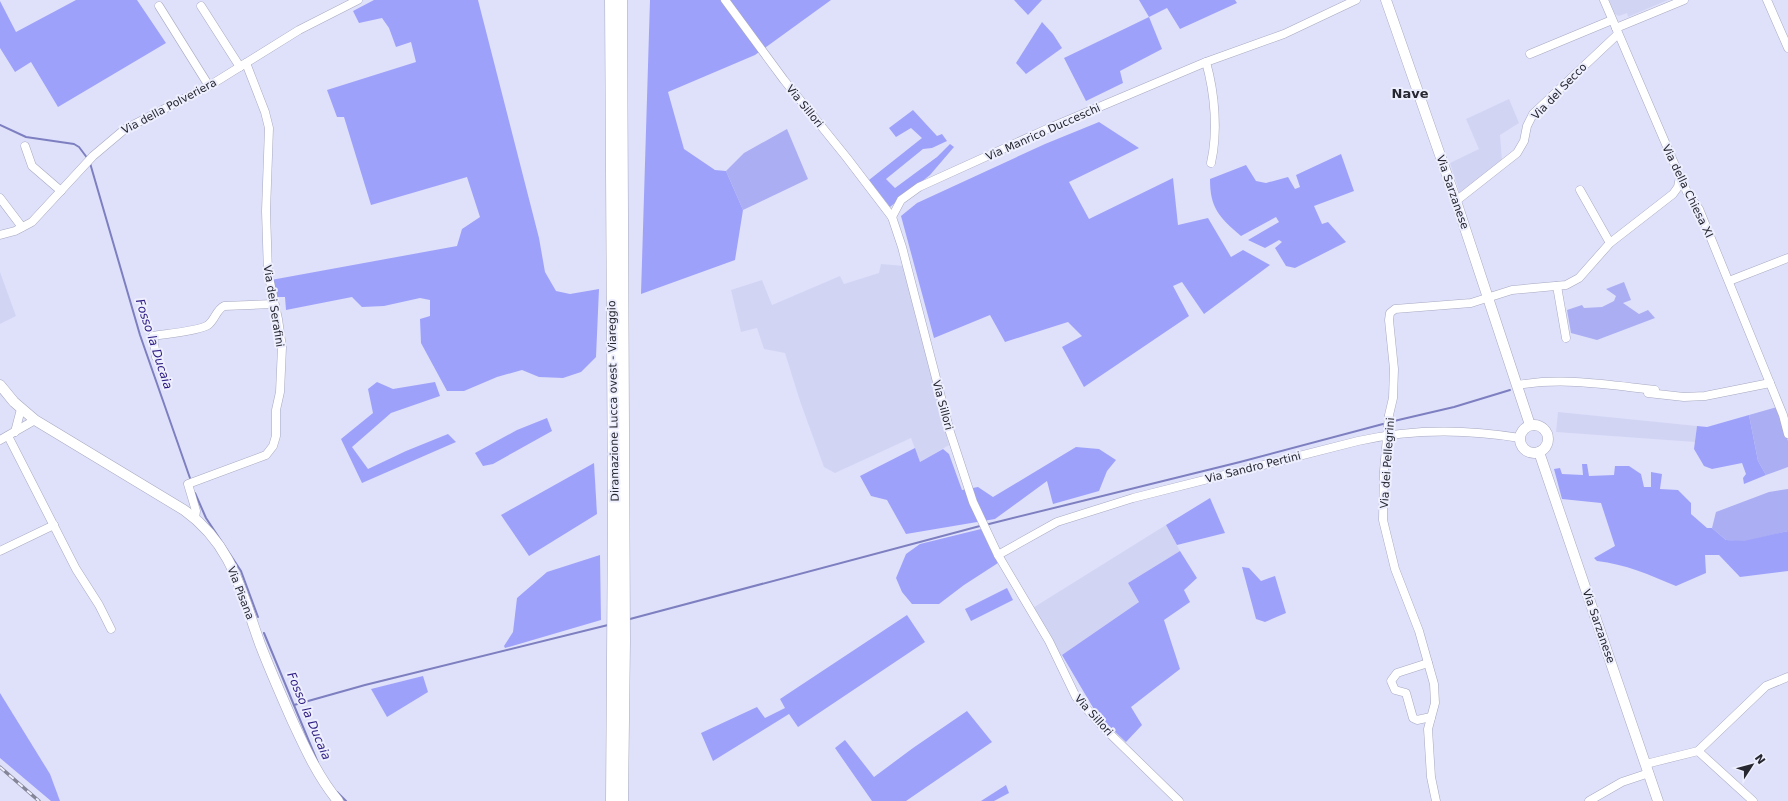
<svg xmlns="http://www.w3.org/2000/svg" width="1788" height="801" viewBox="0 0 1788 801" font-family="'DejaVu Sans',sans-serif">
<rect width="100%" height="100%" fill="#dfe1fa"/>
<g fill="#d2d4f4">
<path d="M1609 0H1668L1628 17 1627 13 1619 16 1615 14Z"/>
<path d="M1509 99 1519 123 1500 135 1502 161 1460 194 1450 163 1479 149 1466 119Z"/>
<path d="M881 264 904 266 949 445 920 462 911 438 835 473 824 467 800 401 785 353 764 349 757 328 741 332 731 290 762 280 772 305 840 276 844 284 879 273Z"/>
<path d="M0 272 16 316 0 324Z"/>
<path d="M1558 412 1697 426 1695 442 1556 432Z"/>
<path d="M1166 525 1180 551 1128 583 1139 602 1055 660 1028 611Z"/>
</g>
<g fill="#abaef3">
<path d="M787 129 808 179 743 210 726 171 744 153Z"/>
<path d="M1624 282 1631 300 1623 303 1639 314 1648 310 1655 318 1597 340 1571 333 1567 310 1582 305 1584 308 1602 307 1614 301 1616 296 1606 289Z"/>
<path d="M1777 407 1788 441V467L1766 475 1758 461 1749 415Z"/>
<path d="M1788 489V531L1744 542 1726 540 1712 528 1716 512 1769 492Z"/>
</g>
<g fill="#9ea1fa">
<path d="M76 0H137L166 43 58 107 31 62 15 72 0 48V1L16 32Z"/>
<path d="M374 0H478L539 238 545 272 556 291 570 294 599 289 596 357 581 372 563 378 539 377 522 370 497 377 464 391H447L421 343 420 319 430 316V300L420 298 384 306 362 307 352 297 286 310 285 297H274L271 280 457 246 462 229 480 217 467 177 371 205 344 117H337L327 90 416 62 411 42 396 47 389 28 382 18 359 23 353 11Z"/>
<path d="M650 0H831L755 55 668 92 684 149 715 170 726 171 743 210 735 260 641 294Z"/>
<path d="M1014 0H1042L1028 15Z"/>
<path d="M1139 0H1235L1237 3 1180 29 1167 8 1149 17 1162 49 1120 71 1123 83 1086 101 1064 58 1149 17Z"/>
<path d="M1042 22 1053 34 1062 48 1026 74 1016 63Z"/>
<path d="M913 110 937 136 942 134 947 141 932 148 923 149 886 179 895 188 937 157 950 144 954 147 930 175 890 207 869 180 922 138 911 128 896 137 889 128Z"/>
<path d="M1099 122 1139 148 1069 182 1089 219 1173 178 1178 225 1208 218 1231 257 1243 250 1270 265 1204 314 1182 282 1173 286 1189 316 1084 387 1062 347 1082 336 1068 322 1005 342 990 315 934 338 901 216 917 203 1045 144Z"/>
<path d="M1341 154 1354 191 1314 206 1322 224 1328 222 1346 242 1295 268 1286 266 1275 248 1282 242 1279 240 1265 248 1248 240 1279 222 1276 217 1241 236C1219 217 1210 208 1210 179L1246 165 1256 181 1266 183 1288 177 1295 189 1300 187 1296 175Z"/>
<path d="M377 382 393 389 435 382 440 396 391 413 352 447 368 469 406 451 448 434 456 442 362 483 341 439 373 413 368 389Z"/>
<path d="M1749 415 1758 461 1766 475 1744 484 1743 478 1746 474 1742 463 1712 469 1704 466 1694 449 1697 426 1707 427Z"/>
<path d="M547 418 552 431 493 464 483 466 475 453 517 430Z"/>
<path d="M1076 447 1099 449 1116 460 1107 471 1099 491 1053 504 1047 481 995 519 906 534 887 500 871 496 860 476 915 448 920 462 943 449 949 454 962 490 978 487 993 497Z"/>
<path d="M594 463 597 514 529 556 501 515Z"/>
<path d="M1582 464H1587L1589 476 1614 475 1615 466H1629L1641 474 1644 487H1651V472L1662 474 1660 489 1678 490 1691 503V514L1707 528H1712L1726 540 1744 541 1788 531V571L1740 577 1719 555H1705L1706 573 1676 586C1650 575 1625 564 1597 561L1594 558 1615 546 1601 503 1562 499 1554 469 1560 468 1562 474 1583 475Z"/>
<path d="M1210 498 1225 533 1177 545 1166 525Z"/>
<path d="M981 529 998 563 964 585 939 604H912L902 592 896 578 906 554 920 544Z"/>
<path d="M1180 551 1197 578 1184 590 1190 602 1164 620 1180 669 1131 707 1142 725 1126 742 1098 716 1062 655 1139 602 1128 583Z"/>
<path d="M600 555 601 620 505 648 504 646 513 632 517 598 547 572Z"/>
<path d="M1242 567 1249 568 1261 581 1275 576 1286 613 1265 622 1256 619Z"/>
<path d="M1007 588 1013 600 971 621 965 609Z"/>
<path d="M907 615 925 642 798 727 789 714 713 761 701 733 757 707 765 718 785 708 780 699Z"/>
<path d="M423 676 428 692 387 717 371 689Z"/>
<path d="M0 693 50 774 60 801H51L0 758Z"/>
<path d="M967 711 992 742 906 801H872L835 748 845 740 874 777 913 748Z"/>
<path d="M1006 785 1009 793 994 801H981Z"/>
</g>
<g fill="none" stroke-linecap="round" stroke-linejoin="round">
<g stroke="#7d7fc0" stroke-width="2">
<path d="M0 125 26 137 74 144 79 147 88 159"/>
<path d="M90 163 140 335 191 481"/>
<path d="M1394 421 1454 407 1510 390"/>
<path d="M195 493 206 518 241 571 258 617"/>
<path d="M989 524 1240 462 1383 424"/>
<path d="M630 619 980 526"/>
<path d="M264 633 318 763"/>
<path d="M294 705 365 685 608 625"/>
<path d="M337 792 346 801"/>
</g>
<g stroke="#a7a9c1" stroke-width="9">
<g id="minor">
<path d="M725 0 784 80 847 158 892 217 902 247 950 432 973 502 998 555 1049 641 1076 697 1102 726 1179 801"/>
<path d="M1604 0 1674 163 1687 192 1699 209 1783 415 1788 434"/>
<path d="M1767 0 1788 48"/>
<path d="M159 6 209 86"/>
<path d="M201 6 240 67"/>
<path d="M1616 28 1684 0"/>
<path d="M1530 54 1612 20"/>
<path d="M1206 62C1215 94 1218 132 1211 163"/>
<path d="M25 146 32 166 61 191"/>
<path d="M1580 190 1610 243"/>
<path d="M0 198 22 227"/>
<path d="M1456 201 1517 153 1524 141 1527 126 1533 114 1618 34"/>
<path d="M892 217 901 200 919 187 1047 129 1206 62 1284 34 1356 0"/>
<path d="M0 235 15 231 32 222 93 156 125 129 209 86 299 30 358 0"/>
<path d="M1729 281 1788 258"/>
<path d="M1557 286 1566 338"/>
<path d="M156 357 153 336C164 334 200 331 208 325 215 320 216 310 224 306L274 304"/>
<path d="M1518 385C1564 377 1609 385 1655 390"/>
<path d="M1648 393 1684 397 1705 396 1770 383"/>
<path d="M15 432 21 409"/>
<path d="M8 436 76 569 99 605 111 629"/>
<path d="M0 440 35 420"/>
<path d="M195 518 196 511 188 484 266 455 273 446 276 436V410L280 392 282 347 278 319 268 273 266 211 269 128 265 112 246 63"/>
<path d="M0 551 54 525"/>
<path d="M998 555 1057 522 1133 498 1358 441C1410 429 1467 429 1520 438"/>
<path d="M1428 663 1397 673 1391 681 1395 690 1406 693 1413 718 1417 720 1431 717"/>
<path d="M1698 751 1753 801"/>
<path d="M1646 764 1698 751 1766 686 1788 677"/>
<path d="M1436 801 1431 777 1428 729 1435 703 1434 684 1419 631 1395 569 1383 520 1384 471 1389 415 1393 398 1394 369 1389 320 1390 313 1395 309 1471 303 1512 290 1566 285 1579 278 1610 243 1673 194 1678 187 1680 177"/>
<path d="M1589 801 1622 782 1649 773"/>
</g>
</g>
<g stroke="#a7a9c1" stroke-width="11">
<g id="major">
<path d="M1386 0 1456 201 1530 425"/>
<path d="M0 385 14 402 35 420 184 510C233 545 241 592 260 644 270 670 281 695 292 720 305 748 318 777 338 801"/>
<circle cx="1534" cy="439" r="14"/>
<path d="M1539 452 1658 801"/>
</g>
</g>
<g stroke="#a7a9c1" stroke-width="13">
<g id="highway">
<path d="M611 0 614 513 612 801"/>
<path d="M621 0 624 641 622 801"/>
</g>
</g>
<use href="#minor" stroke="#fff" stroke-width="8"/>
<use href="#major" stroke="#fff" stroke-width="10"/>
<use href="#highway" stroke="#fff" stroke-width="12"/>
<g stroke="#858698" stroke-width="3.5">
<path id="rail" d="M0 767 39 801"/>
</g>
<use href="#rail" stroke="#eeeffe" stroke-width="2" stroke-dasharray="6" stroke-linecap="butt"/>
</g>
<g text-anchor="middle" stroke-width="4" stroke-linejoin="round" paint-order="stroke">
<g font-size="11" fill="#262730" stroke="#eeeffe">
<text transform="translate(1559 91) rotate(-46)" y="4">Via del Secco</text>
<text transform="translate(169 106) rotate(-28)" y="4">Via della Polveriera</text>
<text transform="translate(805 106) rotate(51)" y="4">Via Sillori</text>
<text transform="translate(1043 132) rotate(-24)" y="4">Via Manrico Ducceschi</text>
<text transform="translate(1688 191) rotate(64)" y="4">Via della Chiesa XI</text>
<text transform="translate(1453 192) rotate(71)" y="4">Via Sarzanese</text>
<text transform="translate(274 306) rotate(81)" y="4">Via dei Serafini</text>
<text transform="translate(613 401) rotate(-91)" y="4">Diramazione Lucca ovest - Viareggio</text>
<text transform="translate(943 405) rotate(75)" y="4">Via Sillori</text>
<text transform="translate(1387 463) rotate(-86)" y="4">Via dei Pellegrini</text>
<text transform="translate(1253 467) rotate(-14)" y="4">Via Sandro Pertini</text>
<text transform="translate(241 593) rotate(69)" y="4">Via Pisana</text>
<text transform="translate(1599 626) rotate(71)" y="4">Via Sarzanese</text>
<text transform="translate(1094 715) rotate(48)" y="4">Via Sillori</text>
</g>
<g font-size="12" font-style="italic" fill="#2e1c81" stroke="#eeeffe">
<text transform="translate(154 344) rotate(72)" y="4">Fosso la Ducaia</text>
<text transform="translate(309 716) rotate(67)" y="4">Fosso la Ducaia</text>
</g>
<g font-size="13" font-weight="bold" fill="#262730" stroke="#eeeffe">
<text x="1410" y="98">Nave</text>
</g>
</g>
<g transform="translate(1752 765) rotate(54)" stroke="#eeeffe" stroke-width="3" paint-order="stroke">
<path d="M0-3L7 15L0 10L-7 15Z" fill="#262730"/>
<text y="-6" font-size="11" font-weight="bold" text-anchor="middle" fill="#262730">N</text>
</g>
</svg>
